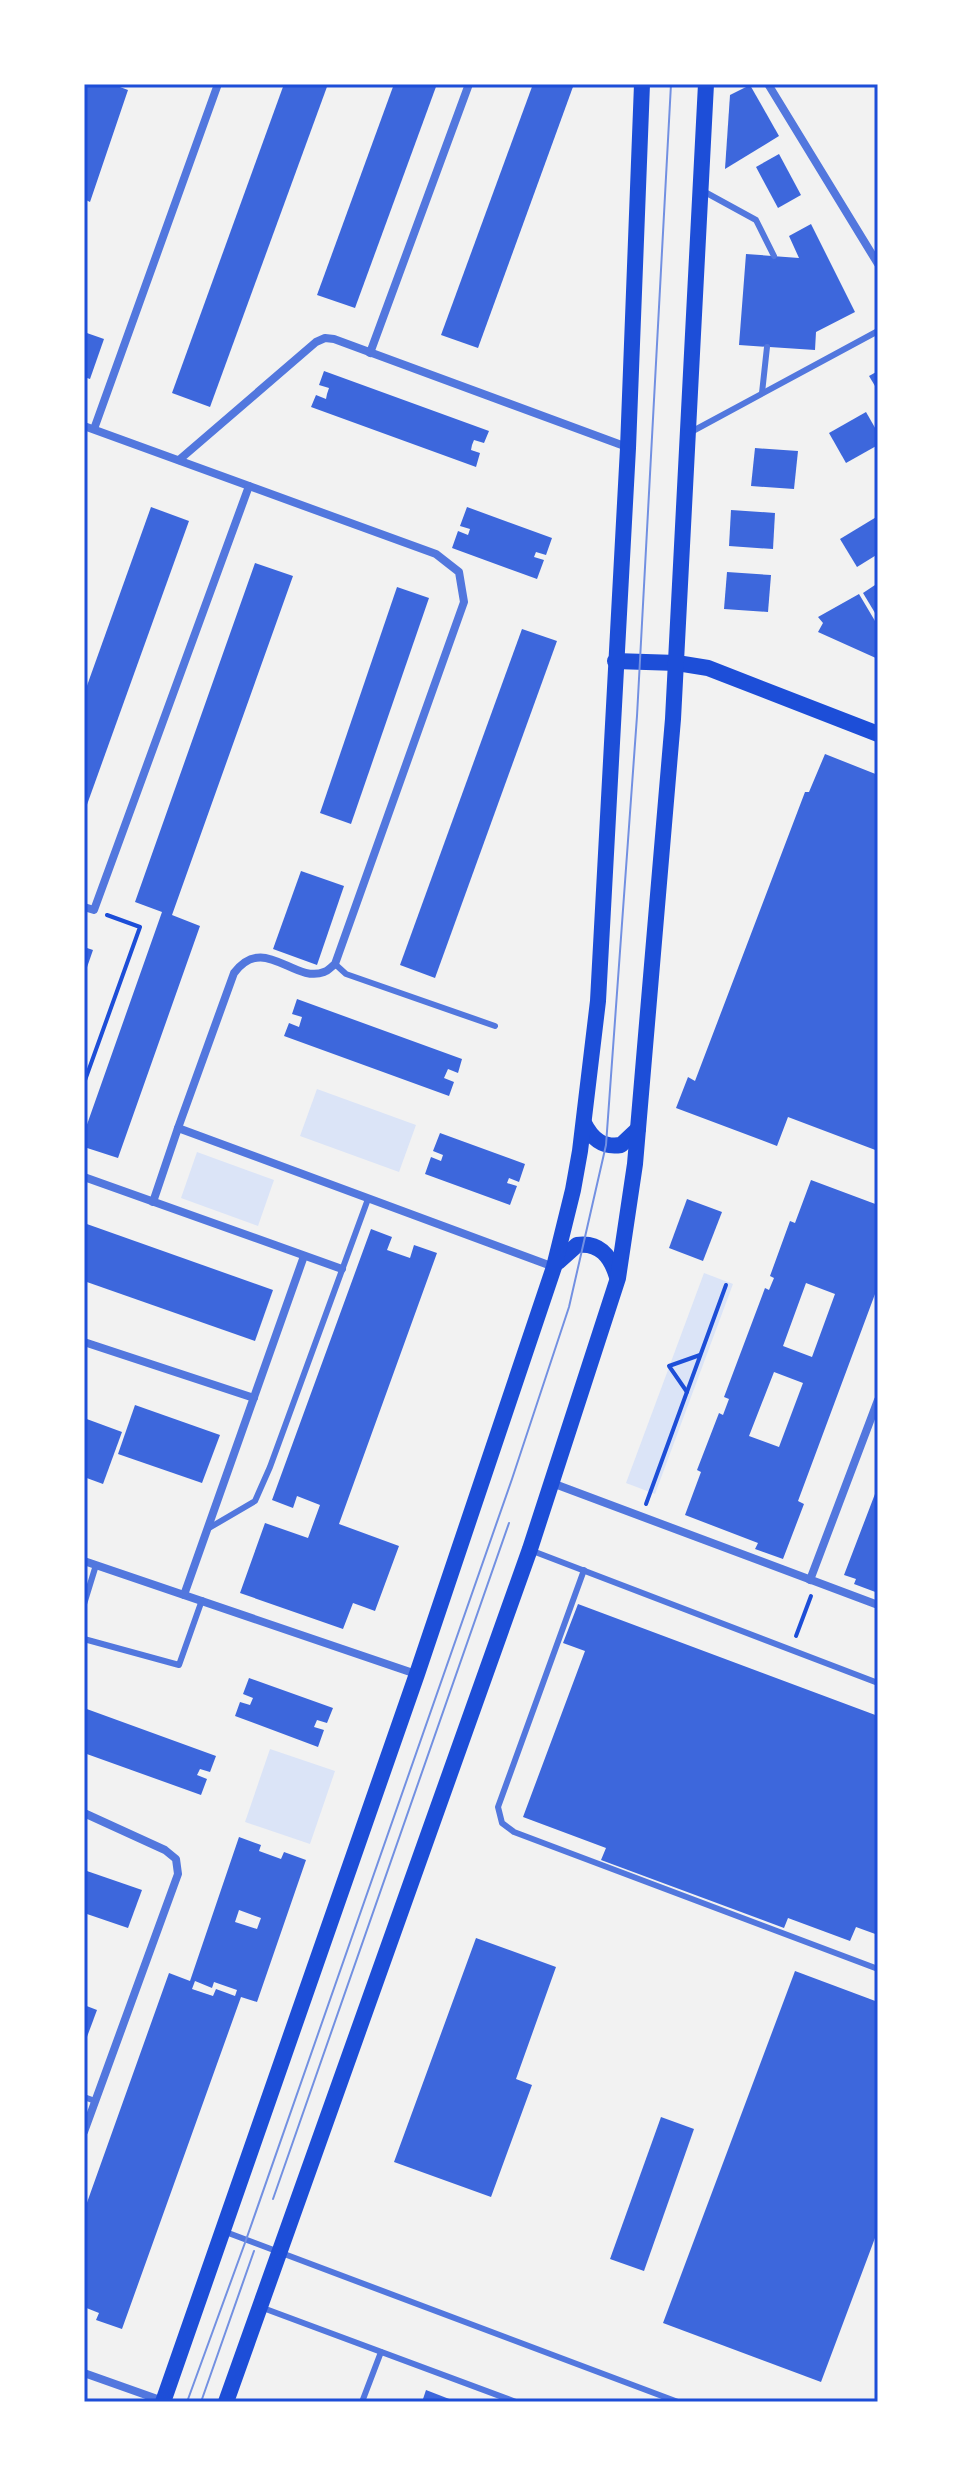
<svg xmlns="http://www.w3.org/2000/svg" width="962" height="2486" viewBox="0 0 962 2486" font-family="Karla,sans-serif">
<rect width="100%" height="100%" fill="#f2f2f2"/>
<g fill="#dbe4f7">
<path d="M317 1089 416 1125 399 1172 300 1136Z"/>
<path d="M197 1152 274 1180 258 1226 181 1198Z"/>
<path d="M704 1273 733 1284 655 1494 626 1483Z"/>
<path d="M270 1749 335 1771 310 1844 245 1822Z"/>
</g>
<g fill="#3d67dc" fill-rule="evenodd">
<path d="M84 84H121L120 87 128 90 90 202 84 199Z"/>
<path d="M284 84H328L210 407 172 393Z"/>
<path d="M394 84H437L355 308 317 295Z"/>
<path d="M533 84H574L478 348 441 335Z"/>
<path d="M750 85 779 136 725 169 730 95Z"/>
<path d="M779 154 801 195 778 208 756 167Z"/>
<path d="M811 224 855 312 816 332 815 350 739 345 746 254 799 258 789 236Z"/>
<path d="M84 332 104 339 90 379 84 377Z"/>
<path d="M324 371 489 431 484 443 474 440 472 445 471 450 480 453 476 467 311 407 316 395 326 399 327 394 329 388 319 385Z"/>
<path d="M878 371V391L869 376Z"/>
<path d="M866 412 878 433V445L846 463 829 433Z"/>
<path d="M755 448 798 451 794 489 751 486Z"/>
<path d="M151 507 189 521 84 813V694Z"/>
<path d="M467 507 552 538 546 555 536 552 534 557 544 560 537 579 452 548 458 531 468 535 470 529 460 526Z"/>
<path d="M731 510 775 513 773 549 729 546Z"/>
<path d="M878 516V554L857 567 840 539Z"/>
<path d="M255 563 293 576 172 915 200 926 118 1158 84 1147V1133L162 912 135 902Z"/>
<path d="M727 572 771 575 768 612 724 609Z"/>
<path d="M878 583V618L863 593Z"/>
<path d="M397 587 429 598 351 824 320 813Z"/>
<path d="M859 594 878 626V659L818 632 823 623 818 617Z"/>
<path d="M522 629 557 641 435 978 400 965Z"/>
<path d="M825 754 878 775V1151L788 1117 777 1146 676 1108 688 1077 695 1081 805 792H809Z"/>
<path d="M301 871 344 886 317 965 273 949Z"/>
<path d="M84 947 93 950 84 976Z"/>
<path d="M297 999 462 1059 458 1073 448 1069 444 1078 454 1082 449 1096 284 1036 289 1023 299 1027 302 1017 292 1014Z"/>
<path d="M440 1133 525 1164 519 1182 509 1178 507 1183 517 1186 510 1205 425 1174 431 1157 441 1161 443 1155 433 1151Z"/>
<path d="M811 1180 878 1205V1286L798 1501 804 1504 783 1559 755 1549 758 1543 685 1515 701 1472 697 1470 719 1413 723 1415 729 1399 724 1397 765 1288 769 1290 774 1278 770 1276 790 1221 795 1223ZM806 1283 835 1294 812 1357 783 1346ZM774 1372 803 1383 779 1447 749 1436Z"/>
<path d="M687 1199 722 1212 703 1261 669 1248Z"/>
<path d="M84 1223 273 1290 255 1341 84 1281Z"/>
<path d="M371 1229 392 1237 387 1250 410 1258 414 1245 437 1253 339 1524 399 1546 375 1611 353 1603 343 1629 240 1593 265 1523 308 1538 320 1505 297 1496 293 1508 272 1500Z"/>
<path d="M135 1405 220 1435 202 1483 118 1454Z"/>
<path d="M84 1418 122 1432 103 1484 84 1477Z"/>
<path d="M878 1486V1593L854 1584 856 1579 844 1575Z"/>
<path d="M578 1604 878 1716V1935L856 1927 850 1941 788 1918 784 1928 601 1860 606 1848 523 1817 585 1651 563 1643Z"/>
<path d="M249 1678 333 1708 327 1723 317 1720 314 1727 324 1730 318 1747 235 1716 240 1702 250 1705 253 1698 243 1694Z"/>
<path d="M84 1708 216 1756 210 1772 200 1769 197 1775 207 1779 201 1795 84 1753Z"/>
<path d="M239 1837 261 1845 259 1851 281 1859 284 1852 306 1860 257 2002 241 1997 122 2329 96 2320 99 2313 84 2307V2211L169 1973 190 1981ZM239 1910 261 1918 257 1929 235 1922ZM195 1981 212 1988 214 1982 237 1990 235 1996 216 1989 213 1996 192 1989Z"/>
<path d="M84 1870 142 1890 128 1928 84 1913Z"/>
<path d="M476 1938 556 1967 516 2079 532 2085 491 2197 394 2162Z"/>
<path d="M795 1971 878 2002V2230L821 2382 663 2323Z"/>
<path d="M84 2005 97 2010 84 2045Z"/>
<path d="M661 2117 694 2129 644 2271 610 2259Z"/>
<path d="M426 2390 457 2402H422Z"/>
</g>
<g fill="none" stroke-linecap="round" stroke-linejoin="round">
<g stroke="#1d4ed8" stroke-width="4">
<path d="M84 1083 140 927 107 915"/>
<path d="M687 1392 669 1366 700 1355"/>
<path d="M646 1504 726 1285"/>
<path d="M796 1636 811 1596"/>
</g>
<g stroke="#5277de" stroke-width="6">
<path d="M703 191 756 220 774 256"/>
<path d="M762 393 767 347"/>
<path d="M691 432 878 331"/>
<path d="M335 964 346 974 495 1026"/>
<path d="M209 1528 255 1501 270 1467 368 1199"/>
<path d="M530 1550 878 1683"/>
<path d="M584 1570 498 1807 502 1823 514 1832 878 1969"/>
<path d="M84 1604 96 1565"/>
<path d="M84 1639 179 1665 202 1600"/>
<path d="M84 2097 95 2101"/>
<path d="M223 2231 678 2402"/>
<path d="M263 2308 516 2402"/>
<path d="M362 2402 381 2352"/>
</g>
<g stroke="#5277de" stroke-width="8">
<path d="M768 84 878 264"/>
<path d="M370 353 469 84"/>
<path d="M84 426 436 554 459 572 464 602 335 964C331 967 328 971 324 972 294 984 264 933 234 973L178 1128"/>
<path d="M94 429 218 84"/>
<path d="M179 460 316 342 325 338 334 339 627 447"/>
<path d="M84 907 94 910 249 486"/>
<path d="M84 1177 342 1269"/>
<path d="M153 1202 178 1128 554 1267"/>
<path d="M84 1342 254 1398"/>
<path d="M552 1483 878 1605"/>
<path d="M84 1561 416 1674"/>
<path d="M810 1580 878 1400"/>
<path d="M184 1595 304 1256"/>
<path d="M84 1813 165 1850 176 1859 178 1874 84 2132"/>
<path d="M84 2373 163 2401"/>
</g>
<g stroke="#1d4ed8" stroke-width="16">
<path d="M615 661 677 663 708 668 878 734"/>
<path d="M584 1123C592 1139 603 1148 621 1145L638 1129"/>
<path d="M558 1262 577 1245C600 1242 611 1257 617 1277"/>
<path d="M163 2402 417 1674 554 1267 573 1190 580 1151 598 1001 628 448 642 84"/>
<path d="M226 2402 530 1549 618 1278 635 1164 673 719 706 84"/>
</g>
<g stroke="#7290e2" stroke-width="2">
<path d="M273 2199 509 1523"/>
<path d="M187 2402 246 2240 512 1479 569 1307 606 1145 637 716 671 84"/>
<path d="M201 2402 254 2251"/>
</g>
</g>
<rect width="962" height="2486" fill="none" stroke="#ffffff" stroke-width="172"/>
<rect x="86" y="86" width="790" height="2314" fill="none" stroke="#1d4ed8" stroke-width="3"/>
</svg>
